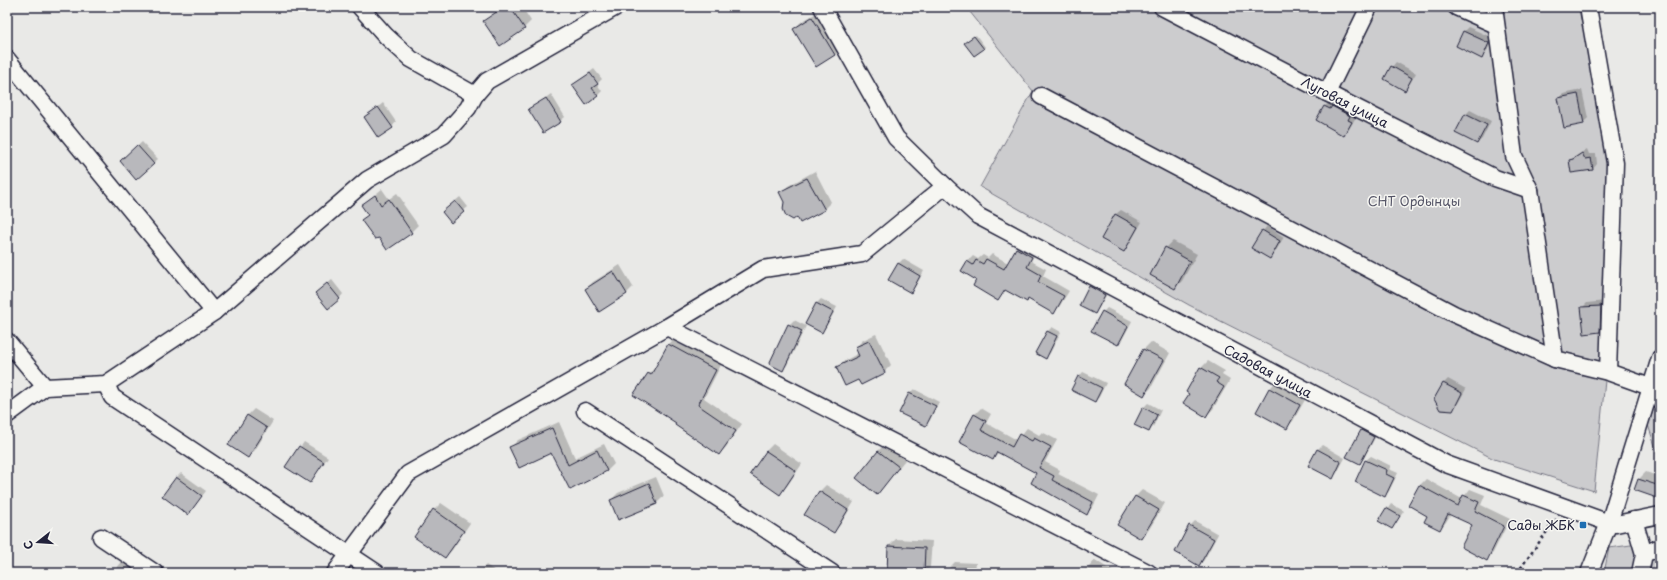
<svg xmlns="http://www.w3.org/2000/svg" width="1667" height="580" viewBox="0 0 1667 580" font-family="'Playpen Sans',sans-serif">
<rect width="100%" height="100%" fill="#e9e9e7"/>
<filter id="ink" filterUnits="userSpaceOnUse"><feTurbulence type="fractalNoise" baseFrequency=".025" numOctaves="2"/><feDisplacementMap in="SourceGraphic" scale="8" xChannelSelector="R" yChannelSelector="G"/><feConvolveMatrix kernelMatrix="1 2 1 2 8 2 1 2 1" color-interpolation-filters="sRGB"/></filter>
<g filter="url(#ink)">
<g fill="#ccccce" stroke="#777784">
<path d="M966 7H1585L1607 131 1613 300 1594 491 1494 459 1189 305 980 187 1033 91Z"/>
<path d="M1660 391V461L1648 425Z"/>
<path d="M1660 541V573H1604L1609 548Z"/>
</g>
<g fill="#0003">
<path d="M502 7H522L531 21 524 28 484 21Z"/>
<path d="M540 7H547L543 11Z"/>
<path d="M820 11 842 48 835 55 817 66 794 29 801 22Z"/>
<path d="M1468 27 1493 38 1486 53 1482 57 1464 31Z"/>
<path d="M976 35 985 47 983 49 968 42Z"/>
<path d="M1396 62 1416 73 1409 85 1405 90 1392 67Z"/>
<path d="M594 69 602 79 597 84 602 91 597 96 574 85Z"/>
<path d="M1582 90 1588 118 1583 123 1559 98 1563 94Z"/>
<path d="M551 94 565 117 560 121 529 110Z"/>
<path d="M1330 102 1354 111 1352 115 1356 117 1348 131 1344 135 1317 120 1325 106Z"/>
<path d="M383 103 396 122 392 127 365 118Z"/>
<path d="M1470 110 1491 121 1482 139 1477 143 1466 114Z"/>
<path d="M142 142 158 159 153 163 126 157Z"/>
<path d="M1587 149 1589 154H1596L1597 164 1593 169 1570 160Z"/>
<path d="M815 171 831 202 824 209 798 216 786 202 781 193 788 186Z"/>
<path d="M382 189 389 199 397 193 404 203 403 204 418 225 411 232 379 237 369 214 362 205Z"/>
<path d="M460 197 468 207 463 211 448 207Z"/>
<path d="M1121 210 1142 222 1128 246 1124 250 1102 238 1116 214Z"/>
<path d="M1267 226 1284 237 1274 254 1270 258 1263 231Z"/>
<path d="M1173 241 1197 254 1182 281 1175 288 1166 248Z"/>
<path d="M1022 243 1037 251 1031 261 1046 269 1043 276 1069 291 1059 307 1054 312 1029 298 1026 301 1006 289 998 299 977 280 967 262 973 256 978 259 983 255 988 258 992 254 1008 263 1017 248Z"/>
<path d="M903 259 924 271 915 287 911 291 898 264Z"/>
<path d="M620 265 633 287 626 294 586 289 593 282Z"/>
<path d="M332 280 343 294 339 299 321 289Z"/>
<path d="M1094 282 1109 290 1099 308 1095 313 1090 287Z"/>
<path d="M821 299 837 307 826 327 821 332 817 303Z"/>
<path d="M1605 301 1604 326 1599 331 1582 308 1587 303Z"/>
<path d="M1107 308 1132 321 1122 340 1118 344 1103 312Z"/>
<path d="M794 320 806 326 787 365 782 370 789 325Z"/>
<path d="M1052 327 1061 332 1050 353 1045 357 1036 353 1048 331Z"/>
<path d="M876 334 891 365 884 372 859 378 837 368 844 361 859 353 856 347 863 340Z"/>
<path d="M675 338 722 363 704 398 742 424 726 447 719 454 678 423 635 395 649 373 657 367 668 345Z"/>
<path d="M1151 342 1170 353 1151 388 1144 395 1125 384 1144 349Z"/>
<path d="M1208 361 1225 371 1222 375 1230 380 1213 409 1206 416 1190 393 1201 368Z"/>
<path d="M1083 372 1106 383 1099 397 1095 401 1079 377Z"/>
<path d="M1448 379 1466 389 1457 405 1452 410 1444 383Z"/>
<path d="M1276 382 1306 398 1293 421 1286 428 1269 389Z"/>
<path d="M914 389 939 402 930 420 926 425 909 394Z"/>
<path d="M1148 403 1161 410 1153 427 1149 431 1143 408Z"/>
<path d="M981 408 991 414 986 423 1017 440 1027 428 1039 435 1042 432 1057 440 1045 462 1060 470 1058 474 1099 495 1093 507 1086 514 1037 473 999 453 993 459 974 415Z"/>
<path d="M254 409 273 421 255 450 248 457 247 416Z"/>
<path d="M559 422 575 458 604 444 614 464 607 471 570 489 552 452 511 447 518 440Z"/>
<path d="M1366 426 1378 432 1364 458 1360 463 1348 456 1362 430Z"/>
<path d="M304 442 328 457 310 482 287 467Z"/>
<path d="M773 444 802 464 787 486 780 493 766 451Z"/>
<path d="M885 444 905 460 877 494 878 451Z"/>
<path d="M1322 445 1345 458 1337 473 1332 478 1317 450Z"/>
<path d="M1371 456 1391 466 1389 469 1398 473 1389 491 1385 496 1356 482 1366 460Z"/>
<path d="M1646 472 1660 477V493L1656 496 1636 490 1639 479Z"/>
<path d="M181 473 206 491 188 514 176 478Z"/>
<path d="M656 477 664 496 657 503 619 519 611 500 618 493Z"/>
<path d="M1426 479 1462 499 1470 489 1485 495 1481 505 1510 519 1493 553 1486 559 1473 525 1451 514 1446 522 1440 529 1429 515 1419 486Z"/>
<path d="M826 485 854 502 840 525 833 532 819 492Z"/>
<path d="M1142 490 1165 503 1148 531 1141 538 1135 497Z"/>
<path d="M441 503 470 523 452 550 445 557 434 510Z"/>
<path d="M1391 504 1404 511 1392 528 1380 520Z"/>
<path d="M1195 521 1218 534 1204 560 1199 565 1190 526Z"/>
<path d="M896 539 932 541 930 567 925 573H902L889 546Z"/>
<path d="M1095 560 1115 573H1084Z"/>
<path d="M122 562 138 573H112Z"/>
<path d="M955 562 976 563 975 573H948V569Z"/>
<path d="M486 565 498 573H478Z"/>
<path d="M785 567 788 573H780L783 572 782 570 772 573Z"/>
</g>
<g fill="#b8b8bc" stroke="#22223b">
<path d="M504 7H510L525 29 500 46 483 21Z"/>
<path d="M812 17 835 55 816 67 793 29Z"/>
<path d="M1463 31 1489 43 1482 59 1456 46Z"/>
<path d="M974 36 984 49 974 56 964 43Z"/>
<path d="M1391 66 1412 78 1405 91 1384 79Z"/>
<path d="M590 73 598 84 592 88 598 96 586 105 572 85Z"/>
<path d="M1578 94 1584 124 1564 128 1558 98Z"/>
<path d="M546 98 561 122 543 133 528 109Z"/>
<path d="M1324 106 1330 109 1332 106 1350 116 1348 120 1352 122 1344 136 1316 120Z"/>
<path d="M378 107 393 128 378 138 364 117Z"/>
<path d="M1465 114 1487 125 1477 144 1455 133Z"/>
<path d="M137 145 154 164 136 180 120 161Z"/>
<path d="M1582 153 1585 159 1591 158 1593 170 1571 173 1569 160 1573 159Z"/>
<path d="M807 178 825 210 800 223 797 217 793 220 786 216 783 209 784 202 779 192Z"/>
<path d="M375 195 381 205 389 199 412 233 387 250 379 238 375 239 361 220 368 215 361 205Z"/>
<path d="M455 201 464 212 451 223 442 212Z"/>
<path d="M1115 214 1138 227 1124 252 1101 239Z"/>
<path d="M1262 230 1280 241 1270 259 1251 248Z"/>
<path d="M1165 247 1190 261 1175 289 1150 275Z"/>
<path d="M1016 248 1032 257 1027 267 1041 275 1038 282 1064 296 1054 314 1028 299 1027 302 1005 290 998 301 973 286 976 280 961 271 967 261 973 265 976 260 983 264 986 259 1004 269Z"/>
<path d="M898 263 920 276 911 293 888 280Z"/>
<path d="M613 271 627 294 599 312 585 289Z"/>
<path d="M327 283 340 299 328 309 315 293Z"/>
<path d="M1089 286 1105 295 1095 314 1079 306Z"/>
<path d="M816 303 833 312 822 333 805 324Z"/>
<path d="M1601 306 1600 332 1584 334 1581 307Z"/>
<path d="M1102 311 1128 326 1118 345 1091 331Z"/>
<path d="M788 324 802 331 783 371 769 364Z"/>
<path d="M1047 331 1057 336 1046 359 1035 353Z"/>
<path d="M869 341 885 373 861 385 858 380 845 386 836 367 859 356 855 347Z"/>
<path d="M668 344 716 370 698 405 736 431 719 455 675 425 676 423 633 395 648 373 651 375Z"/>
<path d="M1143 349 1164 360 1144 396 1124 384Z"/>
<path d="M1200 367 1219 378 1216 382 1224 387 1206 417 1183 403 1189 394 1186 392Z"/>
<path d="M1078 376 1102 388 1095 402 1071 390Z"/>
<path d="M1443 383 1462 393 1453 411 1440 410 1434 399Z"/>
<path d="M1269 388 1300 405 1287 429 1256 412Z"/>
<path d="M909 393 936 406 926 426 899 413Z"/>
<path d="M1143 407 1157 415 1149 432 1134 425Z"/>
<path d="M974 414 986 421 981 430 1012 447 1019 434 1032 441 1034 438 1051 447 1039 468 1054 476 1052 480 1093 502 1087 515 1031 483 1036 473 997 452 993 460 959 442Z"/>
<path d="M247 415 267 428 248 458 228 445Z"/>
<path d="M552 428 568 465 597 450 607 471 570 490 551 453 519 468 509 447Z"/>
<path d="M1361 430 1374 437 1360 464 1346 457Z"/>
<path d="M299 446 324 462 310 483 285 467Z"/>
<path d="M1317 449 1341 462 1333 479 1308 466Z"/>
<path d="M766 451 796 471 780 495 750 474Z"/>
<path d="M878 451 899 467 877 495 856 478Z"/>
<path d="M1365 460 1387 470 1386 474 1394 478 1385 497 1355 482Z"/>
<path d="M176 477 202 496 188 515 162 496Z"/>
<path d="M1638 479 1660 486 1657 498 1634 490Z"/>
<path d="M649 483 657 504 618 520 610 500Z"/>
<path d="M1419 485 1458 506 1463 495 1479 502 1475 511 1504 526 1487 561 1461 547 1472 525 1448 514 1440 530 1424 522 1427 516 1408 505Z"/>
<path d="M819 491 848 510 834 533 804 515Z"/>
<path d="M1135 496 1159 510 1141 539 1117 525Z"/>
<path d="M1386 508 1400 516 1392 529 1378 521Z"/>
<path d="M433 509 464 531 445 558 414 537Z"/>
<path d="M1189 525 1214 539 1199 566 1175 552Z"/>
<path d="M888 546 925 548 924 573H887Z"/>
</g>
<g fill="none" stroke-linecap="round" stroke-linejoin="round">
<g stroke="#22223b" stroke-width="19">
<g id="minor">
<path d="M360 7 386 36 411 59 475 95"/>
<path d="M822 7 896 138 945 186 978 216 1446 464 1609 523 1616 524 1660 515"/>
<path d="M1162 7 1327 93 1495 178 1530 190"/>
<path d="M1456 7 1496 25"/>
<path d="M1494 7 1514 156 1530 190 1555 359 1608 372 1650 387"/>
<path d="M1588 7 1615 163 1608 372"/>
<path d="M7 59 214 312"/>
<path d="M1327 93 1369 7"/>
<path d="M1041 96 1454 314 1555 359"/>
<path d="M667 327 1149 573"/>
<path d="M7 341 45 387"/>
<path d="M106 384 112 397 377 573"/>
<path d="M585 411 832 573"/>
<path d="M7 415 45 387 106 384 214 312 367 180 444 135 468 108 475 95 487 81 616 7"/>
<path d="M1634 520 1644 554 1640 573"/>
<path d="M101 537 155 573"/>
<path d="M1644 554 1660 547"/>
<path d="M335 573 408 474 667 327 763 269 862 254 945 186"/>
<path d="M1589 573 1609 523 1660 358"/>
</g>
</g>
<path stroke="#22223b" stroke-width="2.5" stroke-dasharray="3 3" stroke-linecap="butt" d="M1517 573 1556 519"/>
<use href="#minor" stroke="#f6f6f2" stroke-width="16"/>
</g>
</g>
<rect fill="#1f6fb2" stroke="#f6f6f2" stroke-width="1.5" x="1579" y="521" width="8" height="8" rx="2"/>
<g text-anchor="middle" stroke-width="3" stroke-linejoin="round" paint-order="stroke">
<g font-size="13" fill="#22223b" stroke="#f6f6f2">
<text transform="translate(1345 102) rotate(27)" y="5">Луговая улица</text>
<text transform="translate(1268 371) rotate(28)" y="5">Садовая улица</text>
</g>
<g font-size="13" fill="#555567" stroke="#f6f6f2">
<text x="1414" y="206">СНТ Ордынцы</text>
</g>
<g font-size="13" fill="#22223b" stroke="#f6f6f2" text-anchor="end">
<text x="1575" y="530">Сады ЖБК</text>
</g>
</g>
<rect width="1667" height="580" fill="none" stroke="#f6f6f2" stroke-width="24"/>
<rect x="12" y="12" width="1643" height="556" fill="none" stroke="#22223b" stroke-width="1.5" filter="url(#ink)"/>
<g transform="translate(38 542) rotate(253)" stroke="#f6f6f2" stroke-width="3" paint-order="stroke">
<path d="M0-3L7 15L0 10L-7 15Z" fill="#22223b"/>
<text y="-6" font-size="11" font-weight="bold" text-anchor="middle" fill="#22223b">С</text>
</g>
</svg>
